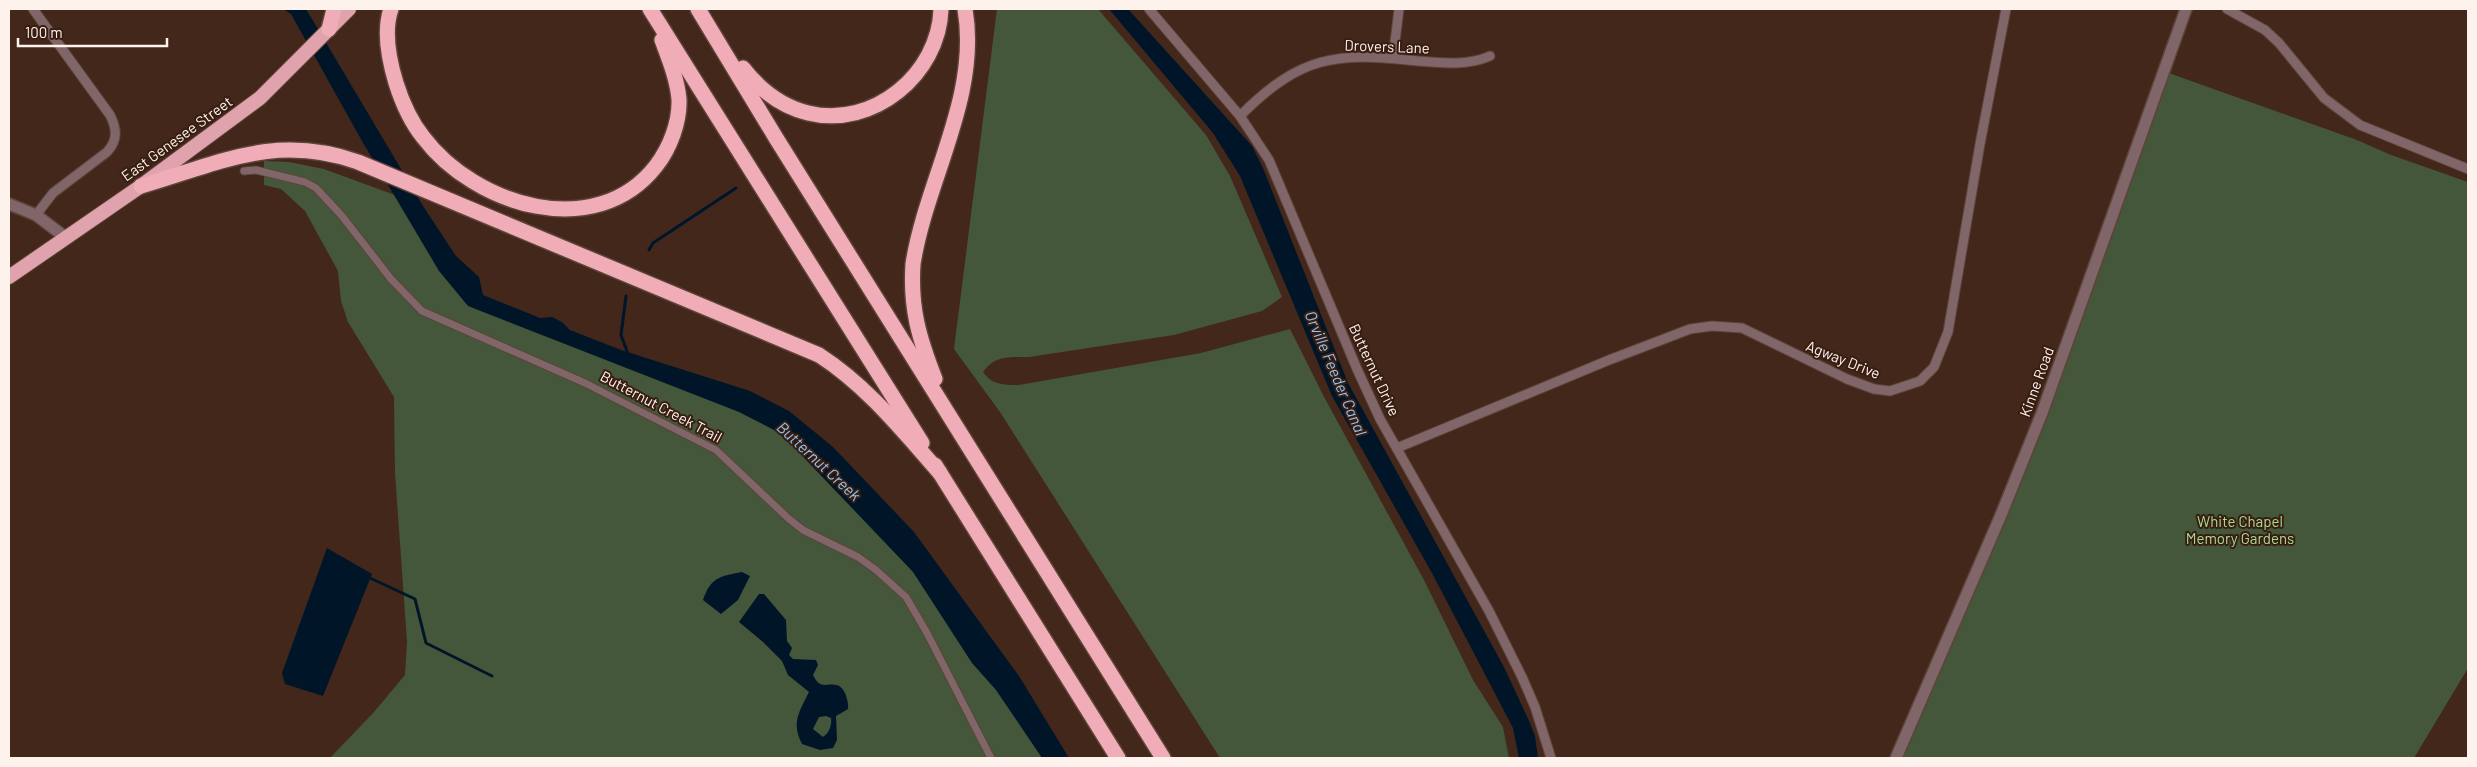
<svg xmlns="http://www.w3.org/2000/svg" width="2477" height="767" viewBox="0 0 2477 767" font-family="Barlow,sans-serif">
<rect width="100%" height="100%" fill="#43271b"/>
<g fill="#44573b">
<path d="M997 9H1098L1206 135 1230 176 1282 297 1262 311 1174 335 1029 357C1009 357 995 355 983 372 992 385 1004 385 1019 385L1201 353 1290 329 1323 395 1424 580 1473 680 1503 727 1509 758H1220L1000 412 954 349Z"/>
<path d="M2163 71 2357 140 2391 155 2468 182V668L2414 758H1896L2001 515Z"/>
<path d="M264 161 289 162 324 169 411 201 487 305 775 419 904 540 1055 758H330L374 712 405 675 407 641 395 473 394 397 348 322 341 301 338 271 305 211 281 189 264 185Z"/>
</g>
<g fill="#011528" fill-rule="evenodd">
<path d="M283 9H306L423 206 456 256 479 277 483 295 540 318 552 317 562 322 570 330 621 350 750 391 789 411 833 447 914 532 1019 676 1069 758H1042L996 690 972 663 913 572 790 443 774 430 739 412 468 306 439 271 362 141 291 14Z"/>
<path d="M1109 9H1128L1252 146 1263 168 1348 383 1504 667 1530 723 1535 736 1538 758H1519L1513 728 1432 573 1332 396 1240 176 1213 133Z"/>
<path d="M327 548 372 574 323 696 285 684 282 673Z"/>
<path d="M742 572 750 576 738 600 721 614 703 600C710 578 720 576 742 572Z"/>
<path d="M759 594H764L786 620 787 641 792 648 789 655 793 659 816 660 818 665 813 675C821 690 824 683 836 685 845 686 849 702 848 709L836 716 837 740 833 748 820 750 802 744C791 723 799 712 809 692L788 675 782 661 763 642 739 622ZM826 716 831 718C832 726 829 733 823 737L813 729 819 717Z"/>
</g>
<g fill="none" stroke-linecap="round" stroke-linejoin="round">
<g stroke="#011528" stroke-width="3">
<path d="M649 250 653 243 736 188"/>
<path d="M626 296 621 335 628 354"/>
<path d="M370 578 415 599 426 643 492 676"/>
</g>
<g stroke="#5d4338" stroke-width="9">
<path id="pedestrian" d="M244 171 256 170 305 182 316 188 342 216 391 279 422 311 585 383 716 450 789 519 803 530 858 557 876 570 906 597 927 633 991 758"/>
</g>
<g stroke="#5d4338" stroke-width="11">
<g id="minor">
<path d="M33 9 110 115C117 129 118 140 107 152L53 193 36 215"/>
<path d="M1149 9 1240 116 1269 160 1357 369 1380 419 1489 611 1522 677 1535 707 1551 758"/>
<path d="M2227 9 2265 30 2279 43 2324 98 2360 125 2468 169"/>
<path d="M1393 58 1399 9"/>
<path d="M1240 116C1301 55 1335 52 1418 61 1441 63 1468 66 1490 56"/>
<path d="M1397 448 1609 360 1690 329 1712 326 1742 328 1847 379 1874 389 1890 391 1920 381 1934 367 1948 332 1980 144 2006 9"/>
</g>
</g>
<g stroke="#5d4338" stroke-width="14">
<g id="tertiary">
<path d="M9 204 36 215 65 237"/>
<path d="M1896 758 2001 515 2042 413 2186 9"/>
</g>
</g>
<g stroke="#5d4338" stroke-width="16">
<path id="trunk" d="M9 277 141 186 260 98 349 9"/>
</g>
<g stroke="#5d4338" stroke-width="18">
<g id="motorway">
<path d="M391 9C383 32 389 60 396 83 402 102 411 122 423 137 475 206 596 243 656 166 670 148 680 122 679 99 677 78 669 59 662 40"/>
<path d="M650 9 922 443"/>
<path d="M698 9 776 138 1163 758"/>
<path d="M329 29 334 9"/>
<path d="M743 68C760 90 780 106 808 113 873 129 939 74 941 9"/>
<path d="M141 186C220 163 275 133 358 162L819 355C867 386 902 430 940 473"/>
<path d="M935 379C919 338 910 308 913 264 926 180 980 97 965 9"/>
<path d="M935 465 1118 758"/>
</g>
</g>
<use href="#pedestrian" stroke="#806569" stroke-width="7"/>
<use href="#minor" stroke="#806569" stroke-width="9"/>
<use href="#tertiary" stroke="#806569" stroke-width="11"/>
<use href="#trunk" stroke="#e0a3ad" stroke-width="14"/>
<use href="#motorway" stroke="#f0adb8" stroke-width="15"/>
</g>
<g text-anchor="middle" stroke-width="4" stroke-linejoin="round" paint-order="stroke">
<g font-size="15" fill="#fef2ed" stroke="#381d11">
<text transform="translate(1387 47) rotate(2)" y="5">Drovers Lane</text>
<text transform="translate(177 139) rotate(-36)" y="5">East Genesee Street</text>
<text transform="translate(1843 360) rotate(22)" y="5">Agway Drive</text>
<text transform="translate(1374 370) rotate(65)" y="5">Butternut Drive</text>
<text transform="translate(2037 382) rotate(-70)" y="5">Kinne Road</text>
<text transform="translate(661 407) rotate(28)" y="5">Butternut Creek Trail</text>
</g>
<g font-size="15" fill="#aadc94" stroke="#381d11">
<text x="2240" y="527">White Chapel<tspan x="2240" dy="17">Memory Gardens</tspan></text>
</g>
<g font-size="16" font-style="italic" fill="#90c4f4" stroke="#381d11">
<text transform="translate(1336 373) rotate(67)" y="6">Orville Feeder Canal</text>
<text transform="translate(819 461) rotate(43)" y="6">Butternut Creek</text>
</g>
</g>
<rect width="2477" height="767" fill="none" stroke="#fef2ed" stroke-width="20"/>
<path d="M18 38v8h149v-8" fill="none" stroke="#fef2ed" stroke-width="2.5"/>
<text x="25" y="38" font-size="15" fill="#fef2ed" stroke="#381d11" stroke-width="4" paint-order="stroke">100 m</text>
</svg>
